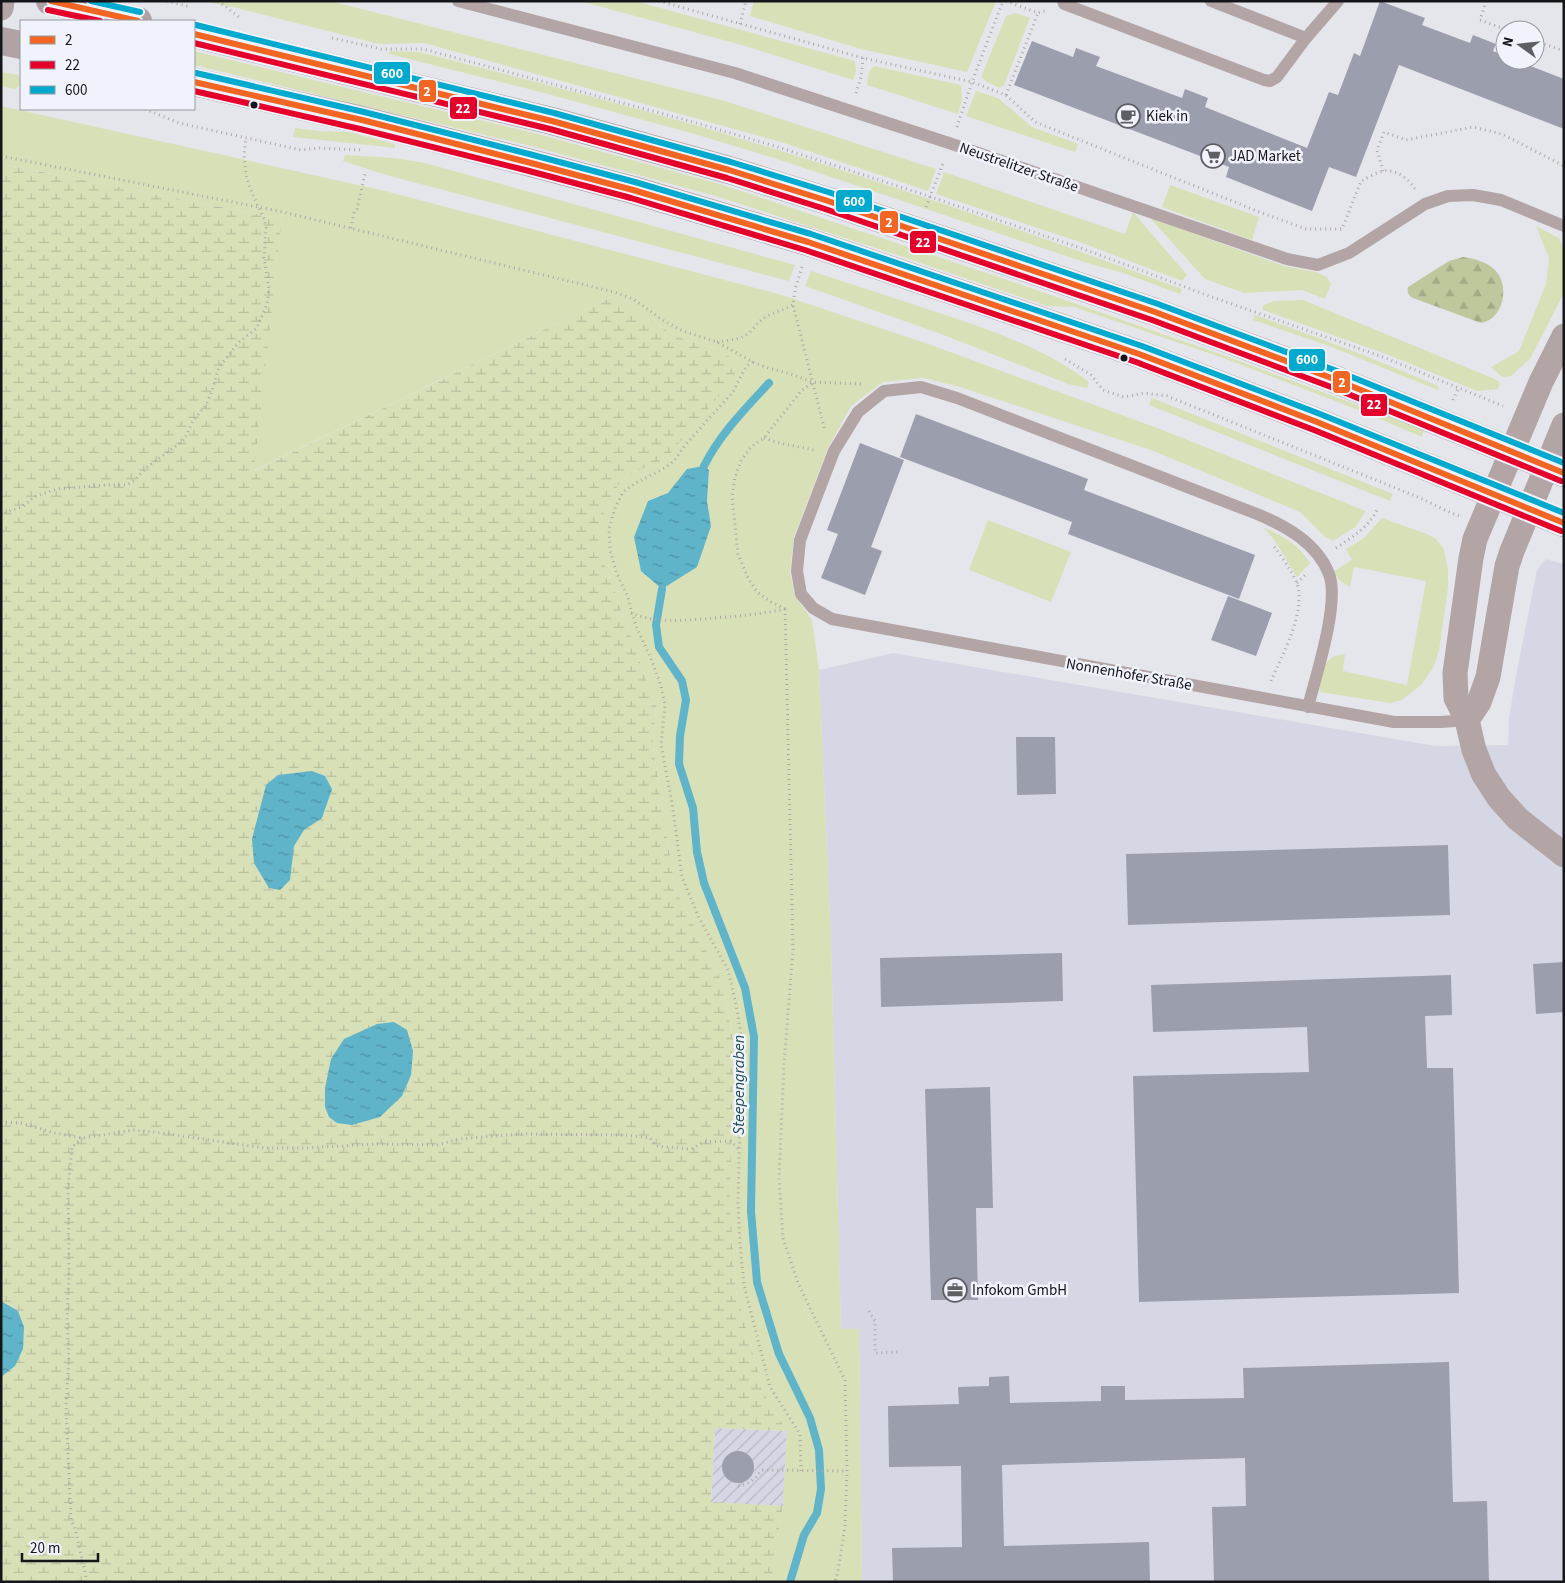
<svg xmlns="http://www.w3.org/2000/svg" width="1565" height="1583" viewBox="0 0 1565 1583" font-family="'Source Sans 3',sans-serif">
<defs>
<pattern id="industrial-furrows" width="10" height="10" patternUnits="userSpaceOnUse" patternTransform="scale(1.25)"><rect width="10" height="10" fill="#d5d8e4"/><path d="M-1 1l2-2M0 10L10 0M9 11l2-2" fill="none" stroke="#b6b9c3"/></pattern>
<pattern id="forest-firs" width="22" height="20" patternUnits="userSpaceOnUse" patternTransform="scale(1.25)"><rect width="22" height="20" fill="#bfc79c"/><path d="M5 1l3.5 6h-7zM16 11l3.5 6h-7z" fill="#a3aa86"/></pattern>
<pattern id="wetland-marsh" width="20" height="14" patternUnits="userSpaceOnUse" patternTransform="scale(1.25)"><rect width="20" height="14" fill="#d8e0b8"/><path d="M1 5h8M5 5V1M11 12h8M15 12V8" fill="none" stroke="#b8bf9e"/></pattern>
<pattern id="water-ripples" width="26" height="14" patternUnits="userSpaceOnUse" patternTransform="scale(1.25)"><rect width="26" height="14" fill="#5fb4ca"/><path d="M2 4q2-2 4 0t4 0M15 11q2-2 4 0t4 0" fill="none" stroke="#4d91a3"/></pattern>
</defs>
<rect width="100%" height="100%" fill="#e5e6ec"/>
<path fill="#d5d8e4" d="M1546 559 1564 564V1582H862L859 1330H841L831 942 819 670 893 653 1436 746 1508 745 1509 718 1515 681 1532 595 1537 570Z"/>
<path fill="url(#industrial-furrows)" d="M715 1428 787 1431 783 1506 711 1503Z"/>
<g fill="#d8e0b8" fill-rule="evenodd">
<path d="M202 1H330L725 101 936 169 928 191 781 142 424 43 379 44 237 8Z"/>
<path d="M580 1H635L855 61 856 71 853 80 745 46Z"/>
<path d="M754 1H996L967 72 861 49 750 16Z"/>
<path d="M1016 13 1030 18 1004 85 1000 88 987 82 981 77 1006 16Z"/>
<path d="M194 51 538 134 723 185 1016 283 1223 355 1424 430 1422 437 1356 409 1226 359 1074 307 1047 306 897 255 719 197 535 147 194 65Z"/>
<path d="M390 51 418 52 432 55C520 78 608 100 695 125 859 173 1021 229 1182 289L1180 294 1123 273 1084 262 774 158 691 133 533 90 389 54Z"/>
<path d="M874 66 961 85 962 99 958 114 867 85 869 72Z"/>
<path d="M1 72 18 75 21 80 19 86 15 89 1 86Z"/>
<path d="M976 91 998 98 1032 127 1078 144 1075 152 966 116Z"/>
<path d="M1 106 381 190 782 295 931 345 1160 429 1366 511 1355 527 1333 541 1324 536 1300 512 1151 450 960 387 923 378 883 382 851 406 828 448 794 537 790 571 795 596 812 620 819 670 831 942 841 1329H859L862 1582H771L783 1506 787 1431 764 1394 736 1291 730 1206 734 1043 721 980 675 888 653 746 656 706 601 554V523L607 503 619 484 634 472 656 464 715 349 678 337 611 297 253 471 282 219 1 164ZM709 470 707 501 711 526 647 501 668 493Z"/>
<path d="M295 128 320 131 349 132 395 144V148L293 137Z"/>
<path d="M345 155 394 158 425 163 795 265 789 281 386 175 343 161Z"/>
<path d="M944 172 1125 234 1133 212 1187 275 1182 281 1077 241 936 194Z"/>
<path d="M1170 185 1259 217 1252 240 1162 207Z"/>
<path d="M1150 218 1284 266 1316 272 1327 277 1331 284 1325 299 1302 290 1244 293 1205 279Z"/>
<path d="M1536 226 1559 238 1564 249V293L1530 359 1511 376 1502 377 1491 367 1519 351 1546 284 1549 258Z"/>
<path d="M811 271C851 284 891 297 930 310 985 328 1044 347 1089 382L1087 388 1068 384 941 334 805 286Z"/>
<path d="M1303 300 1495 379 1500 383 1498 389 1477 391 1386 354 1263 310V305L1274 301Z"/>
<path d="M1255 315C1317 337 1378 360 1438 386V390L1329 346 1253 320Z"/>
<path d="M1152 398 1393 494 1390 501 1149 405Z"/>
<path d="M1382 518 1427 534 1435 538 1444 549 1448 571V588L1439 651 1433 668 1422 684 1402 700 1390 703 1320 692C1318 681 1322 663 1333 657 1336 655 1342 655 1345 654L1343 671 1407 685 1426 581 1354 567 1350 587C1342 583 1337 579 1334 571L1352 560 1346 549 1364 538Z"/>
<path d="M988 520 1071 552 1051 602 969 570Z"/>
<path d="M1263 527C1284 537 1297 543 1310 563L1297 577 1275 541Z"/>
</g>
<path fill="url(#forest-firs)" d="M1463 257C1474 259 1486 261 1495 270 1510 285 1504 319 1481 323L1413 298C1408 295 1407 293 1408 287L1449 261Z"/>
<path fill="url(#wetland-marsh)" d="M1 164 282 219 254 471 611 297 678 337 715 349 735 360 737 369 732 381 669 455 656 464 634 472 619 484 607 503 601 523V554L656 706 653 746 675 888 721 980 734 1044 730 1206 736 1291 764 1394 787 1431 715 1428 711 1502 783 1506 771 1582H1Z"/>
<g fill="url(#water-ripples)">
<path d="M704 466 709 470 707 501 711 526 697 567 662 589 641 571 634 537 648 501 668 493 687 469Z"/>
<path d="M312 771 325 776 332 789 322 818 304 830 294 846 290 880 280 890 269 888 254 863 252 839 266 785 278 775Z"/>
<path d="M394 1022 407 1030 413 1051 411 1075 402 1096 380 1117 352 1125 337 1123 329 1117 325 1107V1088L331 1059 344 1039 377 1024Z"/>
<path d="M1 1301 18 1311 24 1327 23 1349 15 1366 1 1377Z"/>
</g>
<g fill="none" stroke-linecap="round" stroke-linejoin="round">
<g stroke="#5fb4ca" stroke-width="8">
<path d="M704 466C720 434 745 409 769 383"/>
<path d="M662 589 656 625 659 647 682 681 686 700 680 736 679 764 693 808 697 852 704 883 745 988 754 1037 751 1211 757 1282 779 1354 810 1418 819 1450 821 1489 817 1513 804 1535 790 1582"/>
</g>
</g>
<g fill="#9b9ead">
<path d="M1380 1 1425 18 1422 25 1470 43 1473 35 1496 44 1493 51 1505 56V60H1515L1564 79V129L1399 65 1356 177 1329 167 1312 211 1226 177 1229 167 1014 85 1032 41 1073 57 1076 48 1100 57 1096 66 1182 98 1185 89 1208 98 1205 107 1307 148 1329 92 1338 95 1354 53 1360 56Z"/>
<path d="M916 414 1088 479 1084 490 1255 555 1239 599 1068 534 1072 522 900 457Z"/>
<path d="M860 443 904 460 871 547 882 551 865 595 821 578 838 534 827 530Z"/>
<path d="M1228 596 1272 613 1256 656 1211 640Z"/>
<path d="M1016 737H1055L1056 794 1017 795Z"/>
<path d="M1448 845 1450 915 1128 925 1126 854Z"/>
<path d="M1062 953 1063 1001 881 1007 880 958Z"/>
<path d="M1564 962V1012L1536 1014 1533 964Z"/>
<path d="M1451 975 1452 1015 1425 1016 1427 1068H1453L1459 1293 1139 1302 1133 1076 1309 1072 1307 1027 1153 1032 1151 985Z"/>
<path d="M990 1087 993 1208H976L978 1300H931L925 1089Z"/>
<path d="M1449 1362 1453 1502 1487 1501 1489 1582H1214L1212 1507 1246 1506 1245 1458 1002 1465 1004 1546 1149 1542 1150 1582H893L892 1548 962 1547 961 1466 889 1467 888 1406 959 1404 958 1387 989 1386V1377L1009 1376 1010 1403 1101 1401V1386H1125V1400L1244 1398 1243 1368Z"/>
<circle cx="738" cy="1467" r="16"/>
</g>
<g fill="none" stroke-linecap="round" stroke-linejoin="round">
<g stroke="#afa6a9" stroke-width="3" stroke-dasharray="1 4" stroke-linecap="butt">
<path d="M167 1 191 7"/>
<path d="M218 1 239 17"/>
<path d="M659 1 863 58 972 82 1006 95 1035 122 1257 211 1306 229H1342L1361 181C1368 178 1376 172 1384 171 1396 169 1409 179 1415 189"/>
<path d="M1006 1 1038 13 1047 10"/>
<path d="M1486 1 1480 20 1507 30"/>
<path d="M740 24 746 1"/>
<path d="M332 38 381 49H423L693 122 778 147 931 197 1089 251 1212 297 1383 357 1503 406"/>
<path d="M1535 41 1564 51"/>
<path d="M856 93 861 77 863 58"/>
<path d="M1006 95 1038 13"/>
<path d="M145 109 179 123 301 150 318 148 364 150"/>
<path d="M957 127 972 82 1003 1"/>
<path d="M1 156 283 212 614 292 633 299 664 321 683 331 717 342 753 362 765 367 794 375 812 382 862 384"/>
<path d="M1383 171 1377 150 1384 132 1406 140 1473 127 1502 134 1564 166"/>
<path d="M926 207 944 161"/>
<path d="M351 228 354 212 357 209 365 174"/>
<path d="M802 267 795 290 793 305 825 431"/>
<path d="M717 342C729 340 741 340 750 332 756 326 760 320 767 316 776 311 784 310 793 305"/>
<path d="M1065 359 1091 375 1103 390 1124 397 1144 393 1167 396 1413 495C1428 501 1443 510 1459 516"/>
<path d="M753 362 747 366 743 372 733 392 686 444 674 461 665 468 634 484 623 492 615 508 609 529 610 550 617 574 627 595 636 626 652 661 661 686 665 705 661 745 672 803 682 877 699 918 728 970 736 1004 742 1041 738 1202 740 1244 744 1285 770 1387 800 1434 801 1471"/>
<path d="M1453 400 1458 389"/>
<path d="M764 438 775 442 814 450"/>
<path d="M1 516 9 511 22 507 34 497 57 489 106 485H127L135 480 146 468 184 440 193 421 206 405 212 391 219 367 239 342 256 329 267 304 269 289 264 258 266 228 265 221 252 193 246 175 244 155 246 138"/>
<path d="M1336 548C1354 536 1369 527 1378 508"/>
<path d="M1297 583 1307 573"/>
<path d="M785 609 793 949 784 1064 779 1179 783 1238 798 1283 845 1380 847 1471 845 1526 838 1571 835 1582"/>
<path d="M785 609 771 602 757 592 748 578 738 554 732 497 735 477 741 461 751 447 764 438 801 391 812 383"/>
<path d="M631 613C657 624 688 620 715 618 739 616 762 614 785 609"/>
<path d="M1271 681C1282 655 1308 609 1296 581 1290 568 1281 556 1273 545"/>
<path d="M1 1122 21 1123 55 1133 83 1138 133 1130 162 1133 264 1148H306L376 1144 437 1145 459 1139 520 1134 626 1135 650 1138 656 1146 691 1149 704 1142 730 1141 739 1149"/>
<path d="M82 1138 72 1147 68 1187 69 1272 67 1323 69 1361 66 1406 71 1520C77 1532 77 1538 80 1550 82 1562 86 1570 86 1582"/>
<path d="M869 1311 875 1321V1353L898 1352"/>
<path d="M738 1486C750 1484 755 1479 762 1470L847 1471"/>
</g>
<g stroke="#b3a4a5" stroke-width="12">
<path d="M458 1 735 73 955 145 1287 259 1318 265 1349 253 1425 204 1448 196 1473 195 1501 200 1564 226"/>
<path d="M1063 1 1064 4 1264 80 1270 81 1277 77 1306 38 1338 1"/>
<path d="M1211 1 1306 38"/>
<path d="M1308 707C1316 675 1340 603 1329 574 1317 543 1286 526 1257 514L957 398 921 387 884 391 858 412 834 451 800 540 797 571 801 594 813 608 832 619 1394 722H1441L1467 720"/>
</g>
<g stroke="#b3a4a5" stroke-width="25">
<path d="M1 8 2 1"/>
<path d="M1564 336 1541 382 1475 539 1471 558 1455 673 1456 698 1467 720 1474 750 1484 775 1499 798 1518 819 1564 855"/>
<path d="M1467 720 1479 702 1488 677 1507 566 1512 551 1564 425"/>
</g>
<g stroke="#b1a2a5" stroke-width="28">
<path d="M50 1 138 21"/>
<path d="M194 34 552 121 729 170 825 200 1155 312 1334 379 1564 473"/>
<path d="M1 41 21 45"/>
<path d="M194 82 362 120 531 163 633 190 808 242 1139 354 1317 422 1564 523"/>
</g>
<g stroke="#f0f2fc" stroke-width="10">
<g id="bus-1">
<path d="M51 1 138 21"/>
<path d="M194 34 552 121 729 170 825 200 1155 312 1334 379 1564 473"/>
<path d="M194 82 362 120 531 163 633 190 808 242 1139 354 1317 422 1564 523"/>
</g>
</g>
<g stroke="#f0f2fc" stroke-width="10">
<g id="bus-2">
<path d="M48 10 100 21"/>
<path d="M194 43 550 129 727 178 822 208 1152 320 1331 387 1561 481"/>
<path d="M194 91 360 129 529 171 631 198 805 250 1136 362 1314 430 1561 531"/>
</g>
</g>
<g stroke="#f0f2fc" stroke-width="10">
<g id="bus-3">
<path d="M91 1 140 12"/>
<path d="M196 25 554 113 731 162 828 192 1158 304 1337 371 1564 463"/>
<path d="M196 73 364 112 533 155 635 182 811 234 1142 346 1320 414 1564 513"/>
</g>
</g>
<use href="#bus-1" stroke="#f26522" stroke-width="6"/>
<use href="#bus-2" stroke="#e4002b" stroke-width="6"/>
<use href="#bus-3" stroke="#00a9ce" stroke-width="6"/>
</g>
<defs>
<g id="cafe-ring" transform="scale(1.25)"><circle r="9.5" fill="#f0f2fc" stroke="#5e5f63" stroke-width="1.5"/><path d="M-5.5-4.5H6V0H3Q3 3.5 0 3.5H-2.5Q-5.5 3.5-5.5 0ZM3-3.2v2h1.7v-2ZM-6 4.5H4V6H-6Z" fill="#5e5f63"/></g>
<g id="supermarket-ring" transform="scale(1.25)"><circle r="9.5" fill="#f0f2fc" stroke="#5e5f63" stroke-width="1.5"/><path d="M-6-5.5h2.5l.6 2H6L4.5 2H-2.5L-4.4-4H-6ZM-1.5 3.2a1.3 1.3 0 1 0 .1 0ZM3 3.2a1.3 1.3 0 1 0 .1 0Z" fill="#5e5f63"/></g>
<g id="office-ring" transform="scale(1.25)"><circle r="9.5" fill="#f0f2fc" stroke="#5e5f63" stroke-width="1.5"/><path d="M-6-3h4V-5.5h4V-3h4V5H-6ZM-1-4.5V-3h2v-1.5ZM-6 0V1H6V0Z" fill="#5e5f63"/></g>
</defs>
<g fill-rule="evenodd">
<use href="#cafe-ring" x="1128" y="116"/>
<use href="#supermarket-ring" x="1213" y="156"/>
<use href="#office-ring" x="955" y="1290"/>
</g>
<g fill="#151619" stroke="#f0f2fc" stroke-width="2">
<circle cx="254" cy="105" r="4.5"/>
<circle cx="1124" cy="358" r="4.5"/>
</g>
<g text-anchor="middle" stroke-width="5" stroke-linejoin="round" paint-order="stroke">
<g font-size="15" fill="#151619" stroke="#f0f2fc" text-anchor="start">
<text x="1146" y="121">Kiek in</text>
<text x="1230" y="161">JAD Market</text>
<text x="972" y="1295">Infokom GmbH</text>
</g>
<g font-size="15" fill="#151619" stroke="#f0f2fc">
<text transform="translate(1019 167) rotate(19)" y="5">Neustrelitzer Straße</text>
<text transform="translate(1129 674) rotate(10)" y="5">Nonnenhofer Straße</text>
</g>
<g font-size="16" font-style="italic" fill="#1a4a57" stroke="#f0f2fc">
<text transform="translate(738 1085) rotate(-90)" y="6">Steepengraben</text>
</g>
</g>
<g stroke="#f0f2fc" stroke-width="2">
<rect x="373" y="61" width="38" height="24" rx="5" fill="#00a9ce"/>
<rect x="418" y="79" width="19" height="24" rx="5" fill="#f26522"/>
<rect x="449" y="96" width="29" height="24" rx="5" fill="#e4002b"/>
<rect x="835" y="189" width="38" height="24" rx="5" fill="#00a9ce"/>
<rect x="879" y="210" width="20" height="24" rx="5" fill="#f26522"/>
<rect x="909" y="230" width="28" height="24" rx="5" fill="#e4002b"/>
<rect x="1288" y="348" width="38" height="24" rx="5" fill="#00a9ce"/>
<rect x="1332" y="370" width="19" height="24" rx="5" fill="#f26522"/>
<rect x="1360" y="393" width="28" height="24" rx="5" fill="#e4002b"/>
</g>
<g font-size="14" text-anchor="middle" font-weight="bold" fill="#fff">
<text x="392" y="78">600</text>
<text x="427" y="96">2</text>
<text x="463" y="113">22</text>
<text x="854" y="206">600</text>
<text x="889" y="227">2</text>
<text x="923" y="247">22</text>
<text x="1307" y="364">600</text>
<text x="1342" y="387">2</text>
<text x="1374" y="409">22</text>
</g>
<rect width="1565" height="1583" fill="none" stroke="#151619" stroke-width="5"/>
<rect x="20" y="20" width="175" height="90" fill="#f0f2fc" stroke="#989aa1"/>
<rect x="30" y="36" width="25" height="8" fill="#f26522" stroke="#989aa1"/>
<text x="65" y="45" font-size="15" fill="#151619">2</text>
<rect x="30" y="61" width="25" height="8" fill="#e4002b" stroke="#989aa1"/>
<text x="65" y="70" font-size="15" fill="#151619">22</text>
<rect x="30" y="86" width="25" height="8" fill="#00a9ce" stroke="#989aa1"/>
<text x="65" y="95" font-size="15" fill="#151619">600</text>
<g transform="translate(1520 45) rotate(285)"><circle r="24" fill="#f0f2fc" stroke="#989aa1"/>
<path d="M0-4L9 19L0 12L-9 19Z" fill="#5e5f63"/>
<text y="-8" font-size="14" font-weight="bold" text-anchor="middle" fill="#151619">N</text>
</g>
<path d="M22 1553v8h76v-8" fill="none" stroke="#151619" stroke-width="2.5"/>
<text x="30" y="1553" font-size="15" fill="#151619" stroke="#f0f2fc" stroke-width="4" paint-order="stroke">20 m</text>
</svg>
